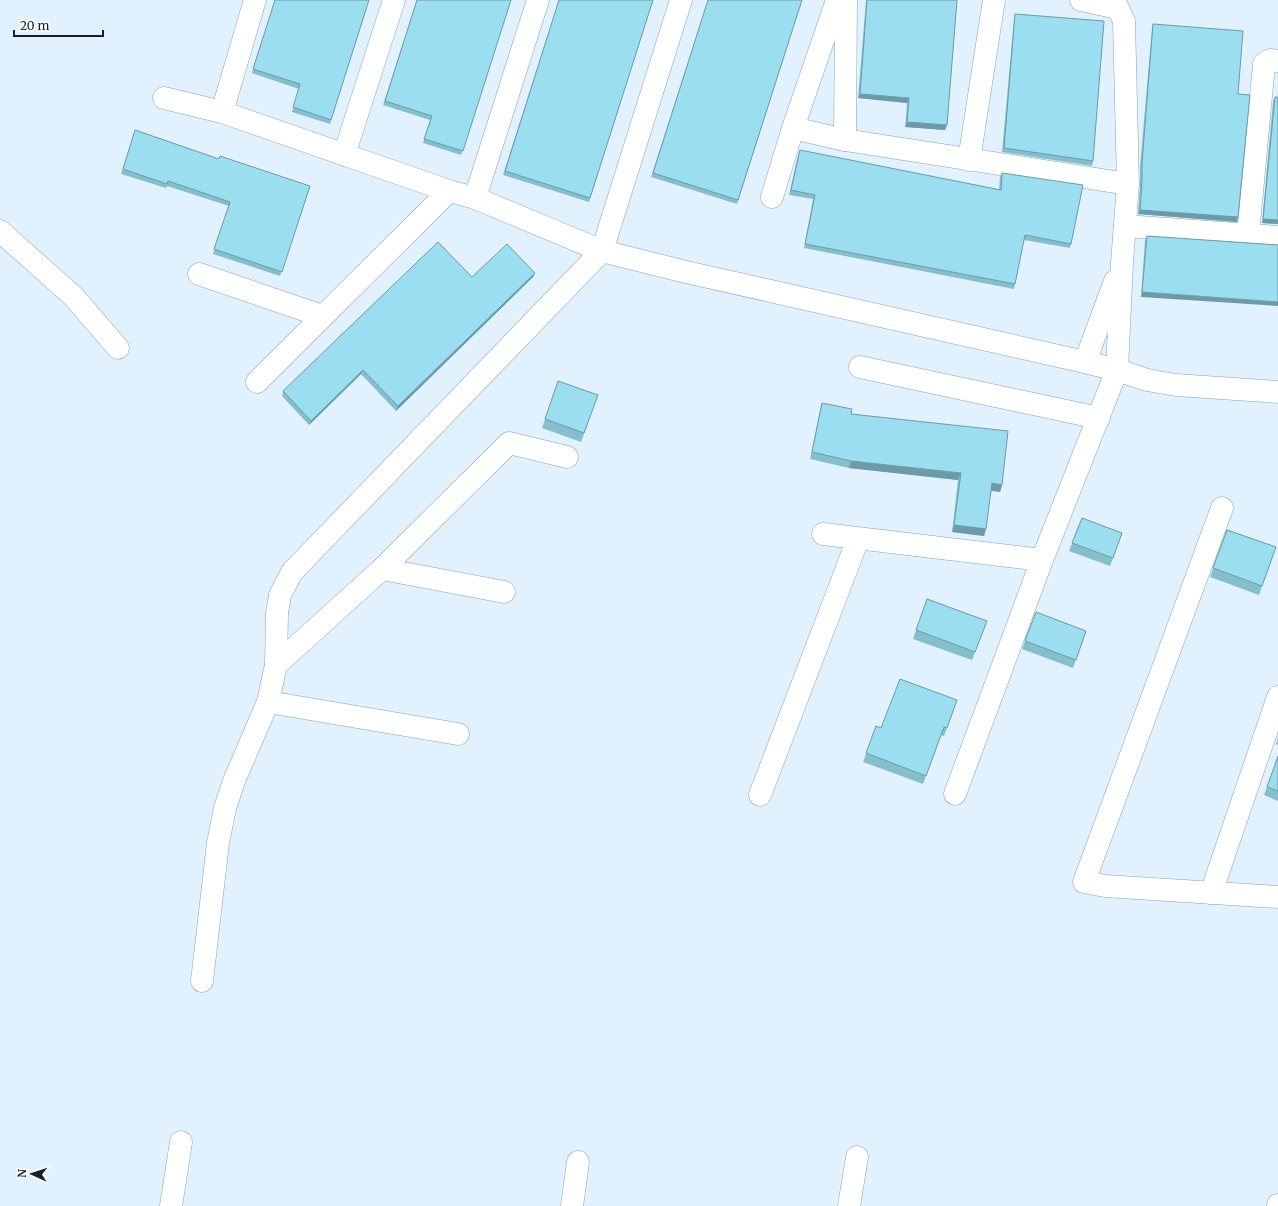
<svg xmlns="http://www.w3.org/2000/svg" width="1278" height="1206" viewBox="0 0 1278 1206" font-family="Merriweather,serif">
<rect width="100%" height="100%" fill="#e1f2fe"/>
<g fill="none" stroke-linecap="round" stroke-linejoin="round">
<g stroke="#8ca0af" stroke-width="23">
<g id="minor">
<path d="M164 98 222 112 449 191 475 198 602 251 686 272 1085 362 1117 370 1147 380 1176 385 1278 392"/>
<path d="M222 112 255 0"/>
<path d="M793 128 845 140 846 0"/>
<path d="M845 140 1128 184 1124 21 1118 8 1081 0"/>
<path d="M344 155 394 0"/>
<path d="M969 160 994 0"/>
<path d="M772 197 793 128 837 0"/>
<path d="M475 198 538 0"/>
<path d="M1125 226 1278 237"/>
<path d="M0 231 74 297 118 348"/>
<path d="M1248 235 1264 64 1270 60 1278 61"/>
<path d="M199 274 322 316"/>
<path d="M1085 362 1115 281"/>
<path d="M860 367 1099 418"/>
<path d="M257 382 449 191"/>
<path d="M1222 508 1084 882 1105 886 1278 897"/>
<path d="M823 534 1042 560"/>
<path d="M382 569 504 592"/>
<path d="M276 665 382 569 509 443 567 457"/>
<path d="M268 702 458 734"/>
<path d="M955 794 1042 560 1117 370 1122 263 1128 184"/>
<path d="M760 795 858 539"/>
<path d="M1211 893 1278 697"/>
<path d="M202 981 218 843 225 808 234 781 268 702 276 665 277 613 280 595 292 572 602 251 681 0"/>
<path d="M171 1206 181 1142"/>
<path d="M572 1206 578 1162"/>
<path d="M849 1206 857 1157"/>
<path d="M1278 1206V1205"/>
</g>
</g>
<use href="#minor" stroke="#fff" stroke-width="22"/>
</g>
<g fill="#85bfce">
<path d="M275 0H369L330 124 292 112 299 89 252 73Z"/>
<path d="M417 0H511L461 155 423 143 430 120 383 105Z"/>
<path d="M559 0H653L589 202 503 175Z"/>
<path d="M708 0H802L737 204 651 177Z"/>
<path d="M866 0H957L947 125 945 130 905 127 907 103 858 98Z"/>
<path d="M1015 14 1093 161 1092 166 1002 152 1014 18Z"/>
<path d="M1153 24 1238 94V217L1237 222 1138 214 1140 185V167L1152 28Z"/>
<path d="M1275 97H1278V224L1262 223 1273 101Z"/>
<path d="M135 130 219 159 310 186 280 276 213 254 229 206 167 186 166 188 121 174Z"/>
<path d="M800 150 999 190 1000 177 1002 173 1071 244 1070 248 1024 240 1015 284 1014 289 804 248 813 199 789 195 798 155Z"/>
<path d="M1147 236 1278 245 1141 297 1145 240Z"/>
<path d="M535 273 533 277 396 411 361 374 309 425 282 396 283 391 472 277Z"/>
<path d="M558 381 598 395 581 442 542 428Z"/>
<path d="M822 403 851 414 1002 485 1000 492 991 491 984 536 952 532 958 480 849 468 810 459 820 410Z"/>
<path d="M1082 518 1122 533 1110 566 1069 551Z"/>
<path d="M1227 530 1276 547 1259 595 1210 577Z"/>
<path d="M927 599 987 621 972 660 913 639Z"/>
<path d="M1036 612 1086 631 1073 668 1022 649Z"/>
<path d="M957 700 944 736 941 735 923 784 863 762 876 726 881 728Z"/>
<path d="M1278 737V745L1276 744Z"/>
<path d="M1278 756V801L1264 795Z"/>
</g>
<g fill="#6c9ba7">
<path d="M860 94 909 98 907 103 858 98Z"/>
<path d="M907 122 947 125 945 130 905 127Z"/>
<path d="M1140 210 1238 217 1237 222 1138 214Z"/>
<path d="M1263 219 1278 220V224L1262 223Z"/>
<path d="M535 273 533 277 396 411 398 406Z"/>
<path d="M1142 292 1278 302V306L1141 297Z"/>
<path d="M363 370 361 374 309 425 311 421Z"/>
<path d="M851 461 961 473 958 480 849 468Z"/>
<path d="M992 483 1002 485 1000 492 989 490Z"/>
<path d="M954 525 986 529 984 536 952 532Z"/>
</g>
<g fill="#9bdeef" stroke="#6c9ba7">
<path d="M275 0H369L331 120 293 107 300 84 253 69Z"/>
<path d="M417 0H511L463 151 424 139 432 116 385 101Z"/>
<path d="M559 0H653L590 198 505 171Z"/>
<path d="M708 0H802L738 200 653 173Z"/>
<path d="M867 0H957L947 125 907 122 909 98 860 94Z"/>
<path d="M1015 14 1104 21 1093 161 1004 148Z"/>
<path d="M1153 24 1243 31 1238 94 1250 95 1238 217 1140 210 1142 181V163Z"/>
<path d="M1275 97H1278V220L1263 219Z"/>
<path d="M135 130 219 159 220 156 310 186 282 272 214 249 230 202 168 181 167 184 123 169Z"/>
<path d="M800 150 1001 190 1002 173 1083 185 1071 244 1025 235 1015 284 805 244 815 195 791 190Z"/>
<path d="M1147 236 1278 245V302L1142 292Z"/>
<path d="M438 242 472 277 507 244 535 273 398 406 363 370 311 421 283 391Z"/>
<path d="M558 381 598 395 584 433 545 419Z"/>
<path d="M822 403 852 409 851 414 1008 431 1002 485 992 483 986 529 954 525 961 473 851 461 812 452Z"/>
<path d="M1082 518 1122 533 1113 558 1072 543Z"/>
<path d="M1227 530 1276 547 1262 586 1213 568Z"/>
<path d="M927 599 987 621 975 652 916 630Z"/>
<path d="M1036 612 1086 631 1076 660 1025 641Z"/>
<path d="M900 679 957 700 947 728 944 727 926 776 866 753 876 726 881 728Z"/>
<path d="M1278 756V791L1267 787Z"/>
</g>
<g transform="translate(32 1174) rotate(273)" stroke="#fcfcfc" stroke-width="3" paint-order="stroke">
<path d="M0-3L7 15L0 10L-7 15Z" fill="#182025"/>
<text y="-6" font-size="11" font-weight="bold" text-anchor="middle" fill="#182025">N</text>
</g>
<path d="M14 30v6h89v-6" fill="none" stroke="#182025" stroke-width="2"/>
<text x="20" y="30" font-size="12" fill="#182025" stroke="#fcfcfc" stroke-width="3" paint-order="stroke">20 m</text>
</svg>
